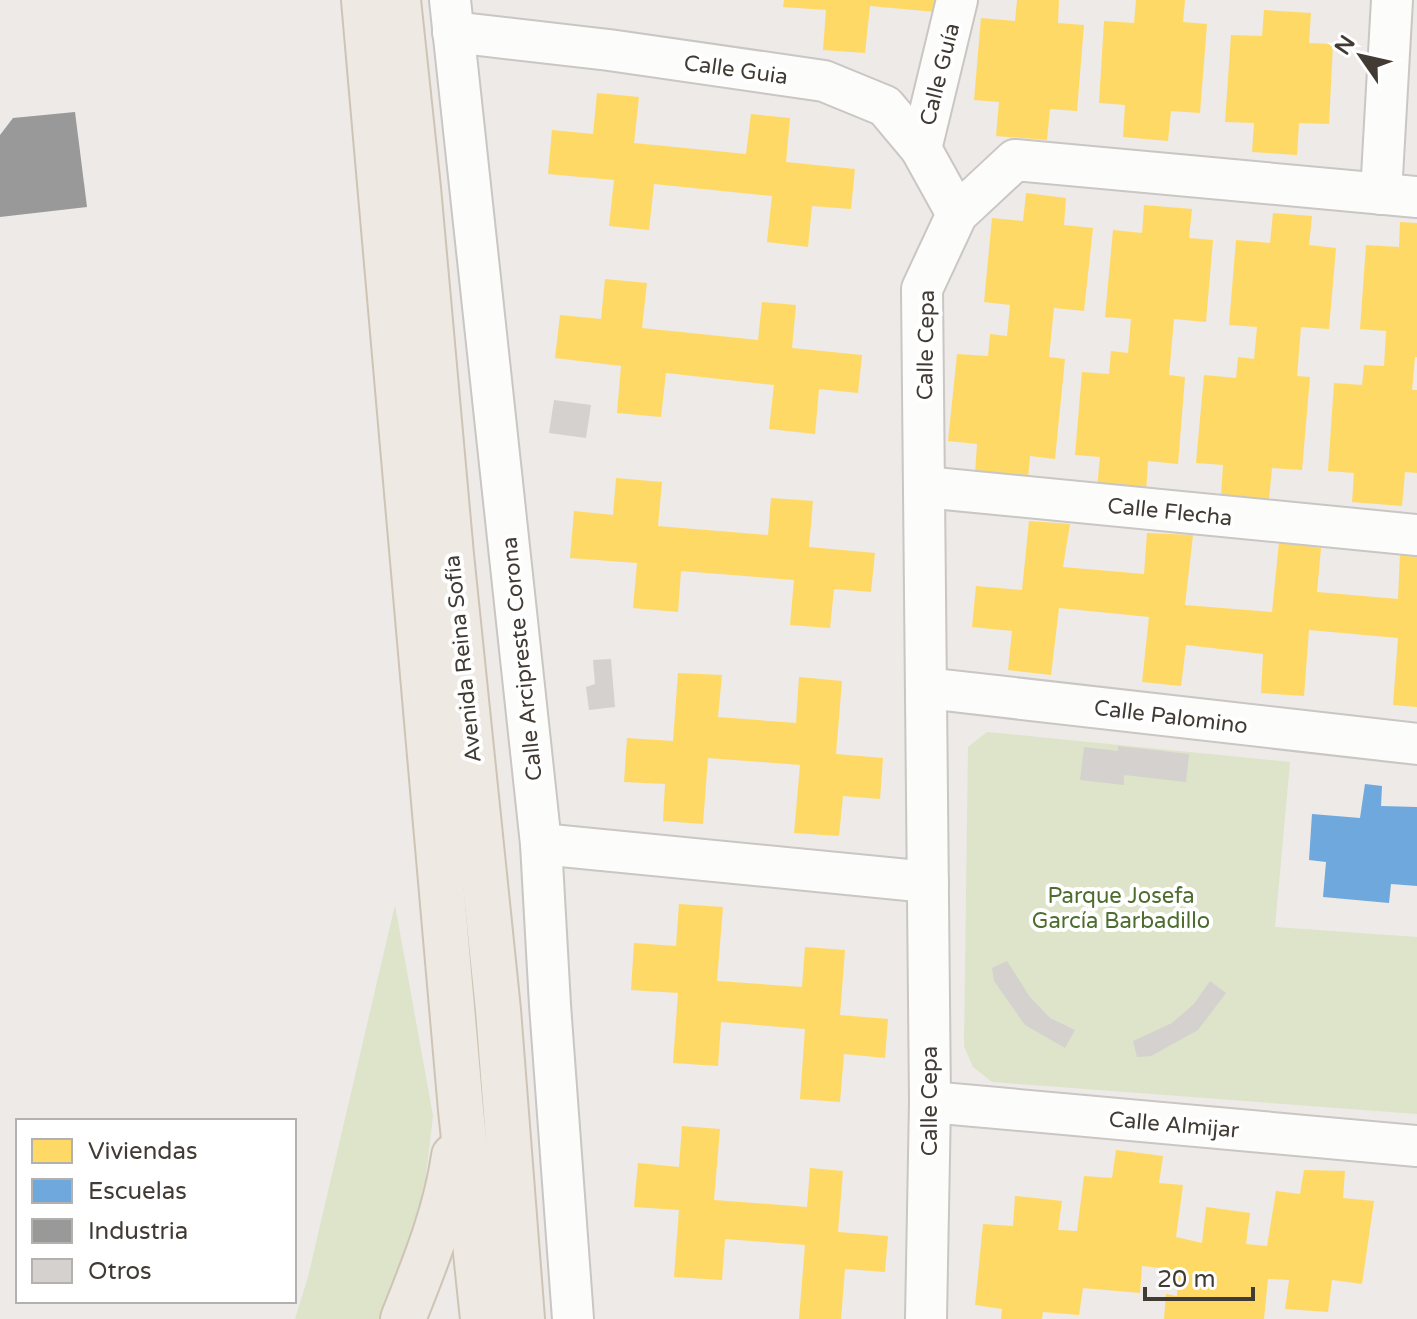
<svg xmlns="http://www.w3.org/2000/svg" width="1417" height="1319" viewBox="0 0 1417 1319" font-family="'Varela Round',sans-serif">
<rect width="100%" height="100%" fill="#edeae7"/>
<g fill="#dde4c9">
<path d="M987 732 1290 762 1275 927 1417 937V1114L992 1082 973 1067 964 1046 968 747Z"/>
<path d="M395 905 433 1116 415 1266 393 1319H295L308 1277Z"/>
</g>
<g fill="#ffd966">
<path d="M784 0H937L936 12 870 6 865 53 823 50 826 10 783 7Z"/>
<path d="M1017 0H1059L1058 23 1084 25 1077 111 1050 109 1047 140 996 136 999 102 974 100 981 18 1015 21Z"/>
<path d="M1136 0H1185L1183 22 1207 24 1200 113 1171 111 1168 141 1123 137 1125 105 1099 103 1104 21 1134 23Z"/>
<path d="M1264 10 1311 13 1309 43 1333 44 1329 124 1299 123 1297 155 1252 152 1254 123 1225 122 1231 35 1262 36Z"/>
<path d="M597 93 639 97 634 143 746 154 751 114 790 118 786 162 855 169 851 209 812 206 808 247 767 242 772 196 654 184 649 230 609 226 614 180 548 174 552 130 593 134Z"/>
<path d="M1026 193 1066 198 1064 225 1093 228 1084 311 1054 308 1049 357 1065 359 1055 459 1030 456 1028 478 975 473 977 444 948 441 957 354 988 356 990 334 1007 336 1010 305 984 302 992 218 1023 221Z"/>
<path d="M1144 205 1192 209 1189 238 1213 240 1206 322 1174 319 1169 375 1185 377 1178 464 1148 461 1146 493 1097 489 1100 457 1075 455 1082 372 1109 374 1111 351 1128 353 1131 319 1105 317 1113 230 1142 233Z"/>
<path d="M1273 213 1312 216 1309 245 1336 248 1329 329 1301 327 1297 376 1310 377 1302 470 1272 468 1269 499 1221 495 1223 465 1196 463 1204 375 1236 378 1238 357 1254 359 1257 327 1229 325 1236 240 1270 243Z"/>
<path d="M1400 222 1417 223V357H1415L1412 390H1417V473L1405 472 1402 506 1352 502 1354 473 1328 471 1334 383 1362 385 1364 365 1384 366 1386 331 1360 329 1366 245 1399 247Z"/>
<path d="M605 279 647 283 642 328 758 340 762 302 796 305 792 348 862 355 858 393 819 389 815 434 769 429 774 385 666 373 661 417 617 413 621 366 555 358 560 315 601 319Z"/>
<path d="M616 478 662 482 658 526 768 535 771 498 813 501 809 547 875 553 871 592 834 589 830 628 790 625 794 580 681 571 678 612 633 608 637 563 570 558 574 511 613 515Z"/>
<path d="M1029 521 1070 524 1063 567 1144 574 1147 533 1193 535 1185 605 1272 612 1279 542 1321 548 1317 592 1398 599 1400 554 1417 555V707L1393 705 1398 638 1309 630 1304 696 1261 693 1263 654 1186 645 1181 686 1142 682 1149 617 1059 608 1051 675 1008 670 1012 631 972 627 976 586 1022 590Z"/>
<path d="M678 673 722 675 718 717 796 723 799 677 842 681 836 754 883 758 880 799 843 796 839 836 794 833 800 765 708 758 703 824 663 821 665 784 624 782 627 738 673 741Z"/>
<path d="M679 904 723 907 717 981 802 987 805 947 845 950 840 1015 888 1019 885 1058 844 1054 840 1102 800 1099 805 1029 721 1022 718 1066 673 1063 678 993 631 990 634 943 676 946Z"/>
<path d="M682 1126 720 1129 714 1200 807 1207 810 1168 843 1171 838 1232 888 1236 885 1272 845 1269 841 1319H799L805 1245 725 1239 722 1280 674 1277 679 1210 634 1207 638 1163 679 1167Z"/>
<path d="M1116 1150 1163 1156 1159 1183 1183 1185 1176 1237 1202 1243 1206 1207 1250 1213 1246 1244 1267 1246 1276 1191 1300 1194 1304 1170 1345 1171 1343 1198 1374 1201 1362 1284 1332 1280 1328 1312 1285 1309 1289 1280 1268 1279 1264 1319H1164L1166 1294 1177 1296 1178 1270 1142 1266 1140 1293 1083 1288 1079 1315 1043 1312 1042 1319H1001L1002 1309 975 1305 983 1224 1013 1226 1015 1196 1062 1201 1058 1230 1077 1231 1084 1176 1112 1178Z"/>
</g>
<path fill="#6fa8dc" d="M1365 784 1382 786 1381 806 1417 807V886L1391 884 1389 903 1323 897 1326 862 1309 860 1312 814 1360 818Z"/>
<path fill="#999" d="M75 112 87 207 0 217V135L13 118Z"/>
<g fill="#d5d1ce">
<path d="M554 400 591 405 586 438 549 433Z"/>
<path d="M611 659 615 707 589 710 586 687 595 684 593 660Z"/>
<path d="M1118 746 1189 754 1186 782 1124 775V785L1080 780 1084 747 1118 751Z"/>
<path d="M1007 961 1030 997 1050 1018 1075 1030 1065 1048 1025 1025 994 981 992 968Z"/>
<path d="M1210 981 1226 993 1198 1030 1151 1056 1137 1057 1133 1041 1172 1023 1194 1004Z"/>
</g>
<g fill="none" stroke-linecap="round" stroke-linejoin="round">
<g stroke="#c9c6c3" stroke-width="44">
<g id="minor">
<path d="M450 0 541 844 550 1005 573 1319"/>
<path d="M453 32 609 50 824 81 885 106 921 149 957 214"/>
<path d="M921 149 957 0"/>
<path d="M1381 194 1392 0"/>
<path d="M924 487 1417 535"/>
<path d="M926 688 1417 744"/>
<path d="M541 844 928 882"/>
<path d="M930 1102 1417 1146"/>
<path d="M926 1319 930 1102 922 289 957 214 1015 160 1417 197"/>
</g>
</g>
<g stroke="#cec4b6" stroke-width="48">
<g id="major">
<path d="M364 0 461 1110 483 1319"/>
<path d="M398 0 418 188 451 555 498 1010 522 1319"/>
<path d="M403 1319C424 1266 446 1213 454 1156"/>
</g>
</g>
<use href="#minor" stroke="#fcfcfb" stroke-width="40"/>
<use href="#major" stroke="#eee9e3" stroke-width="44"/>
</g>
<g text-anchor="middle" stroke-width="8" stroke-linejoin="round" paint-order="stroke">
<g font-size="22" fill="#413b34" stroke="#fff">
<text transform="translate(736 69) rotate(8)" y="8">Calle Guia</text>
<text transform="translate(939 74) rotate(-76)" y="8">Calle Guía</text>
<text transform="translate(925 345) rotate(-89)" y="8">Calle Cepa</text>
<text transform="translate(1170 511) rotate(6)" y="8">Calle Flecha</text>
<text transform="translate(462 659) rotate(-96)" y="8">Avenida Reina Sofía</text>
<text transform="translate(521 659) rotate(-96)" y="8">Calle Arcipreste Corona</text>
<text transform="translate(1171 716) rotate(7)" y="8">Calle Palomino</text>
<text transform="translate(929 1101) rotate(-90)" y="8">Calle Cepa</text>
<text transform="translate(1174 1124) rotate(5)" y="8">Calle Almijar</text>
</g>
<g font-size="22" fill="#4d6c2e" stroke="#fff">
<text x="1121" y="903">Parque Josefa<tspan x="1121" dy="25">García Barbadillo</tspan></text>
</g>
</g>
<rect x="16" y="1119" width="280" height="184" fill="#ffffff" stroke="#b3b1ae" stroke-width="2"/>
<rect x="32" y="1139" width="40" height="24" fill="#ffd966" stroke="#b3b1ae" stroke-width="2"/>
<text x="88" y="1159" font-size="24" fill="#413b34">Viviendas</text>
<rect x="32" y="1179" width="40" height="24" fill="#6fa8dc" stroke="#b3b1ae" stroke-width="2"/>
<text x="88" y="1199" font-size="24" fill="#413b34">Escuelas</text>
<rect x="32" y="1219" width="40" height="24" fill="#999999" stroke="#b3b1ae" stroke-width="2"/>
<text x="88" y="1239" font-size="24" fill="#413b34">Industria</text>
<rect x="32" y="1259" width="40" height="24" fill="#d5d1ce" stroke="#b3b1ae" stroke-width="2"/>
<text x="88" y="1279" font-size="24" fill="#413b34">Otros</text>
<g transform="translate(1361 56) rotate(304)" stroke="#ffffff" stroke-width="6" paint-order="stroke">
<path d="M0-6L14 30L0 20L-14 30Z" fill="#413b34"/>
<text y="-12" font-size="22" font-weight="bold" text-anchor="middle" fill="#413b34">N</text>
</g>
<path d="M1145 1287v12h108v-12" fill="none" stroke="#413b34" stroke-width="4"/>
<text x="1157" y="1287" font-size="24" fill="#413b34" stroke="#ffffff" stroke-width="6" paint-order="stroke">20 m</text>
</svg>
